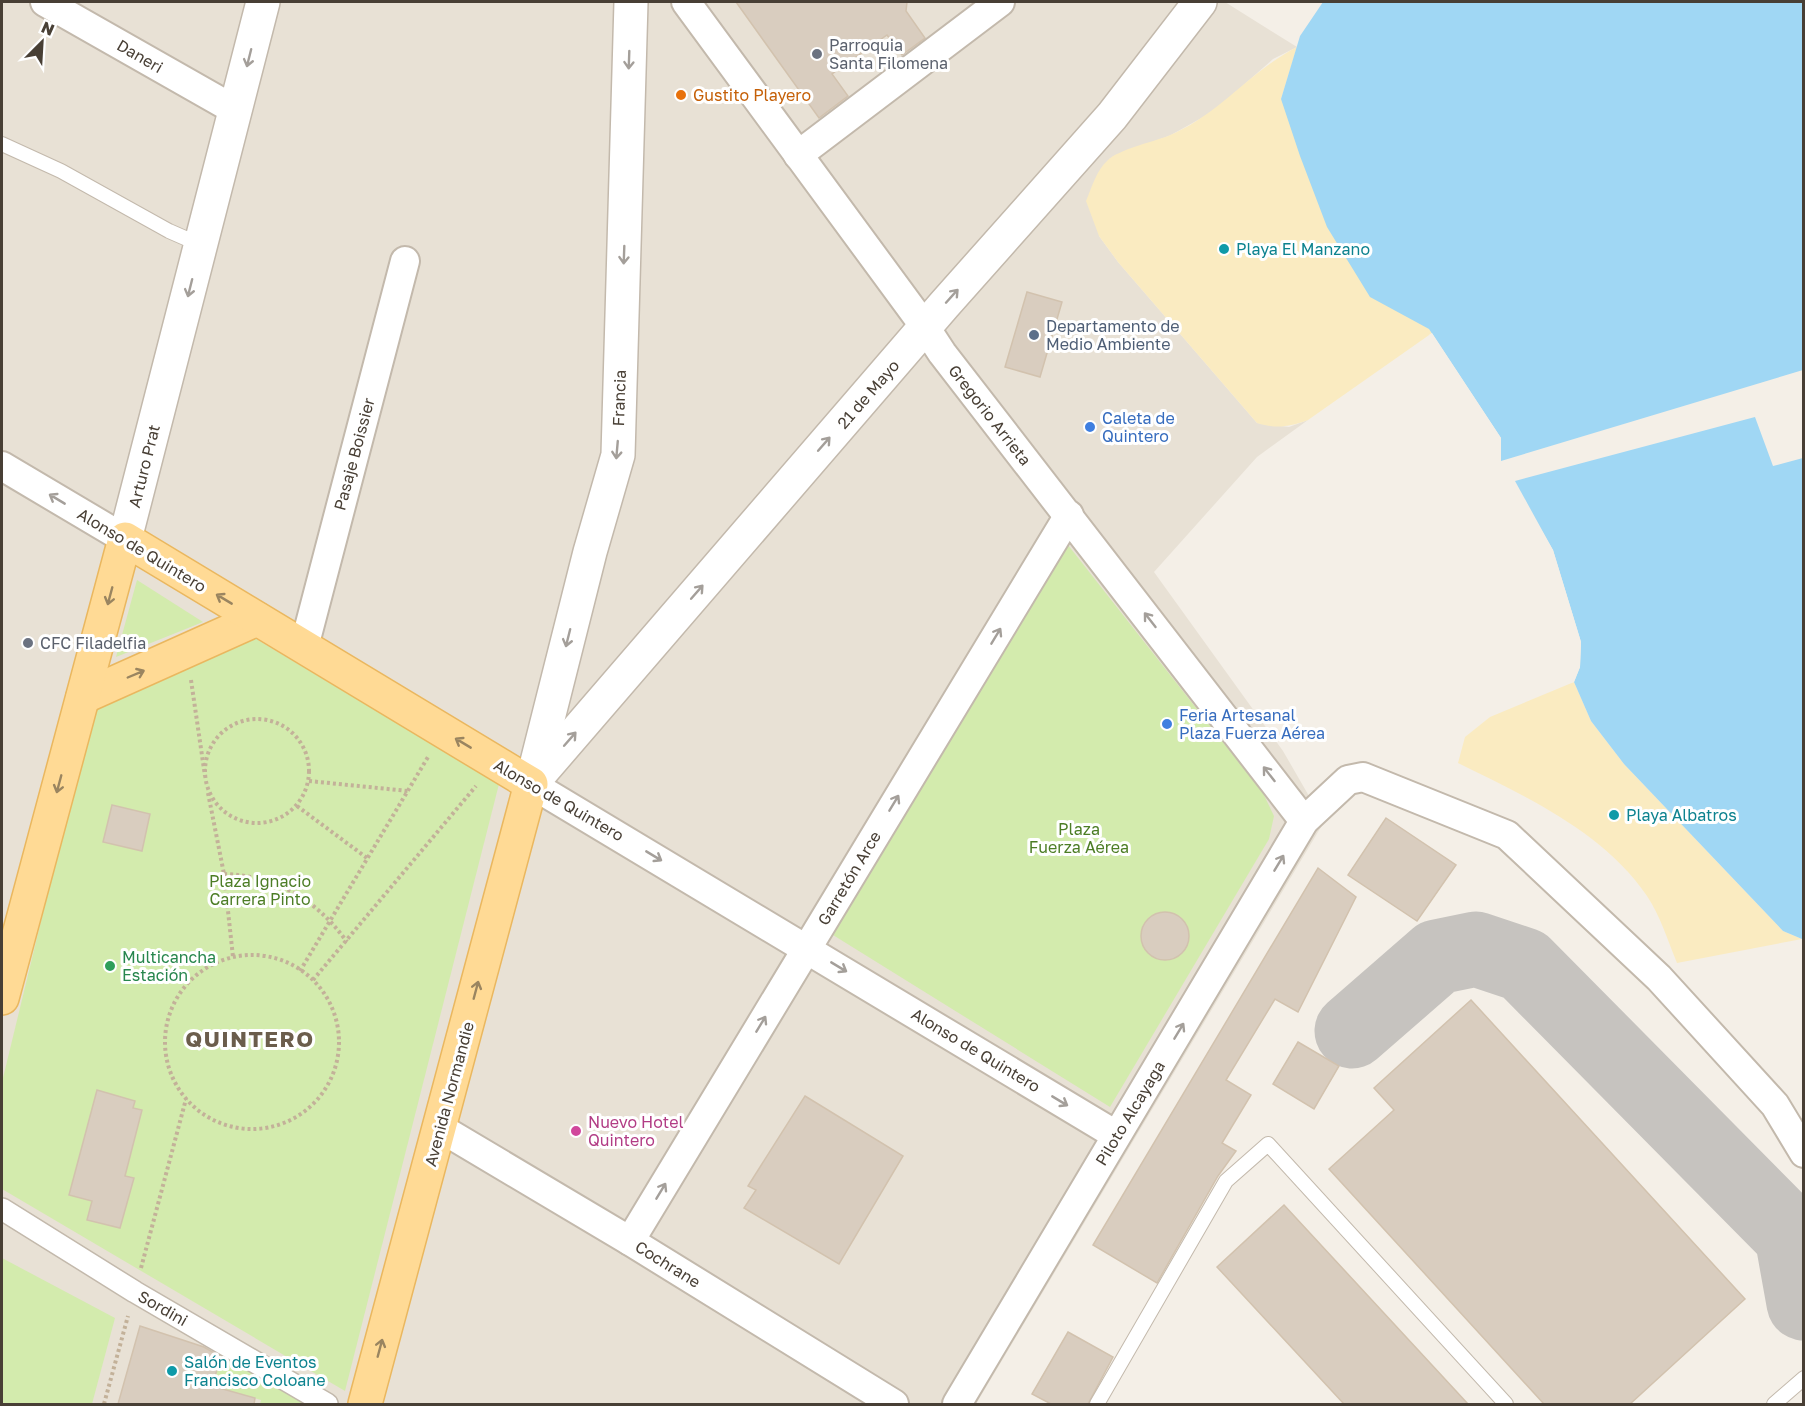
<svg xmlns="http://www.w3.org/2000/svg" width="1805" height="1406" viewBox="0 0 1805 1406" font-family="'Golos Text',sans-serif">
<rect width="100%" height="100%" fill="#f4efe7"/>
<path fill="#e8e1d5" d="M2 2H1225L1297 47 1273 59 1214 111 1171 135 1109 159 1099 236 1118 262 1257 423 1289 427 1308 420 1257 457 1154 572 1283 751 1324 822 976 1404H2Z"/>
<g fill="#d3ebad">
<path d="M1064 540 1263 793 1274 816 1269 839 1110 1107 833 935Z"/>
<path d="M137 580 203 622 116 657Z"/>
<path d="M246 633 499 784 345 1391 2 1189V1082L93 707Z"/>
<path d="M2 1258 115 1318 92 1404H2Z"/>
<path d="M221 1356 310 1404H260L261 1400 212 1386Z"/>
</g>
<g fill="#faebc1">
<path d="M1297 47 1281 99 1432 333 1308 420C1289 427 1276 429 1257 423L1118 262 1099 236 1086 201C1092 187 1096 171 1108 160 1118 150 1152 142 1168 136 1218 116 1250 71 1297 47Z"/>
<path d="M1574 682 1591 721 1624 764 1783 931 1802 939 1677 963C1668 941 1660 915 1647 896 1604 832 1525 796 1458 763L1465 737 1490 717Z"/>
</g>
<path fill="#a0d7f4" d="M1323 2H1803L1802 939 1783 931 1624 764 1591 721 1574 682 1580 667 1581 642 1553 550 1501 461V438L1429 329 1370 297 1327 227 1300 156 1281 99 1300 36Z"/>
<path fill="#f4efe7" d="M1432 333 1501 438V461L1803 370V458L1773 466 1755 417 1515 481 1553 550 1581 642 1580 667 1574 682 1571 683 1577 666 1578 642 1551 551 1498 462V439L1429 335Z"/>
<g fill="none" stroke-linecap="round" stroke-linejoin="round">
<path stroke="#c6c3bf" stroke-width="75" d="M1352 1031 1437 957 1476 949 1524 965 1792 1236 1804 1303"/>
</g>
<g fill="#d9cdbf" stroke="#d2c2ae" stroke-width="1.5">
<path d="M736 2H907L906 11 925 38 902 55 887 35 832 74 848 96 819 118Z"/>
<path d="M1027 292 1062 302 1040 377 1005 367Z"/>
<path d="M112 805 150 814 142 851 103 842Z"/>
<path d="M1386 818 1456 865 1417 921 1348 875Z"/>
<path d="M1318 868 1356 897 1298 1012 1275 999 1226 1080 1251 1095 1222 1143 1236 1151 1218 1176 1157 1283 1093 1245Z"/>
<circle cx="1165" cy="936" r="24"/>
<path d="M1471 1000 1745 1299 1630 1404H1544L1329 1169 1394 1110 1374 1088Z"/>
<path d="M1298 1042 1339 1066 1314 1109 1273 1084Z"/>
<path d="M97 1090 135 1101 133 1108 142 1110 125 1176 134 1178 120 1228 87 1220 92 1201 69 1195Z"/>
<path d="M805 1096 903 1156 839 1264 744 1208 756 1190 748 1186Z"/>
<path d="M1284 1205 1468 1404H1344L1217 1267Z"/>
<path d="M140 1326 204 1347 221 1357 212 1386 255 1398 254 1404H118Z"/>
<path d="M1068 1332 1113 1357 1088 1404H1051L1032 1394Z"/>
</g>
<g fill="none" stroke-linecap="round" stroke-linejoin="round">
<g stroke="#c3b9ac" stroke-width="16">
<g id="service">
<path d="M2 144 61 171 169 231 201 245"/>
<path d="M1097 1404 1226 1181 1268 1144 1506 1404"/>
<path d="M1774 1404 1804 1378"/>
</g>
</g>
<g stroke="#c3b9ac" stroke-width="24">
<path id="pedestrian" d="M2 1209 135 1292 327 1404"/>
</g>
<g stroke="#c3b9ac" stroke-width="32">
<g id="minor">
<path d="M45 2 235 110"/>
<path d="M686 2 925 327 942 353 1304 821"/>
<path d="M798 155 1000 2"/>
<path d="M2 466 125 539"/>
<path d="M304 647 405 261"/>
<path d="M531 784 1116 1135"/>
<path d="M440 1128 630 1241 894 1404"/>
<path d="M630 1241 1069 515"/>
<path d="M957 1404 1304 821 1348 780 1363 777 1507 835 1659 978 1775 1105 1804 1153"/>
</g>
</g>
<g stroke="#c3b9ac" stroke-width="36">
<g id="tertiary">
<path d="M125 539 263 2"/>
<path d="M533 778 590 552 618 455 631 2"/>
<path d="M531 784 944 305 1112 116 1200 2"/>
</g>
</g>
<g stroke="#eab75f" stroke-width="36">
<g id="primary">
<path d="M83 697 257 619"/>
<path d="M2 998 125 539 531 784 365 1404"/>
</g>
</g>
<g stroke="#c3b199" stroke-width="4" stroke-dasharray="3 3" stroke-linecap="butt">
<path d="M191 680 205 776"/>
<circle cx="257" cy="771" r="52"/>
<path d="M309 781 408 791"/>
<path d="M208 793 224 874 233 957"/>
<path d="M297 806 367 858"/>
<path d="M224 874C277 876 317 900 347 942"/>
<circle cx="252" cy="1042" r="87"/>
<path d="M300 971 428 757"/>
<path d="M313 980 476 786"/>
<path d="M141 1268 186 1099"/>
<path d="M104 1404 128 1316"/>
</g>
<use href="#service" stroke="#fff" stroke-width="14"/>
<use href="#pedestrian" stroke="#fff" stroke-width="21"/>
<use href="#minor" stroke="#fff" stroke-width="28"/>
<use href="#tertiary" stroke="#fff" stroke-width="33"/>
<use href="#primary" stroke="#ffda95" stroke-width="33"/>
</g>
<defs><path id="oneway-shaft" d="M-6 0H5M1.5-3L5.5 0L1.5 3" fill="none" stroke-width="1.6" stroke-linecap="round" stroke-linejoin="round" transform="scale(1.5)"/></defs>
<g stroke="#a49f9a">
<use href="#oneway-shaft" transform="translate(249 58) rotate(104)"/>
<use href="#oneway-shaft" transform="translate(629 60) rotate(92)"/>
<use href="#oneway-shaft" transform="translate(624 255) rotate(92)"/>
<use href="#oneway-shaft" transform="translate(190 288) rotate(104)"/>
<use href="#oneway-shaft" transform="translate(952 296) rotate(-48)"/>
<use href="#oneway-shaft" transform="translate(824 444) rotate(-49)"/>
<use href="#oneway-shaft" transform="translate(617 450) rotate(95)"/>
<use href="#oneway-shaft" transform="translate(57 499) rotate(-149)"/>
<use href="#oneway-shaft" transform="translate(697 592) rotate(-49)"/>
<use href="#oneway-shaft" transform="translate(1150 620) rotate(-128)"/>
<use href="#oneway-shaft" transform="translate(996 636) rotate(-59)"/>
<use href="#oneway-shaft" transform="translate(568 638) rotate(104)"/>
<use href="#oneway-shaft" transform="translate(570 739) rotate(-49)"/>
<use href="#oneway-shaft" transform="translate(1269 774) rotate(-128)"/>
<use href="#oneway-shaft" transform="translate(894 803) rotate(-59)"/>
<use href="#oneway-shaft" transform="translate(654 856) rotate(31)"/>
<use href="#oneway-shaft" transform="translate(1279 863) rotate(-59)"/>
<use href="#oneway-shaft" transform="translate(839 967) rotate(31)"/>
<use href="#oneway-shaft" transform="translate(761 1024) rotate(-59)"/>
<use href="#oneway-shaft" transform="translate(1179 1031) rotate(-59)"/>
<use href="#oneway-shaft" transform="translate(1060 1101) rotate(31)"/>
<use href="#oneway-shaft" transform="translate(661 1191) rotate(-59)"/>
</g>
<g stroke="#9a8560">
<use href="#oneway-shaft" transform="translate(110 596) rotate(105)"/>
<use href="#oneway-shaft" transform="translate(224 599) rotate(-149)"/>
<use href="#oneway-shaft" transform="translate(136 674) rotate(-23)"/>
<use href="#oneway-shaft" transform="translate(463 743) rotate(-149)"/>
<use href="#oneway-shaft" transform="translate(59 784) rotate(105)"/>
<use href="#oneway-shaft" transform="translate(476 990) rotate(-75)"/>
<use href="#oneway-shaft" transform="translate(380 1348) rotate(-75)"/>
</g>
<g fill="#6b7280" stroke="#fff" stroke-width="2">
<circle cx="817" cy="54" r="6"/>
<circle cx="28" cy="643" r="6"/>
</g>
<circle fill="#e8710a" stroke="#fff" stroke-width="2" cx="681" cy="95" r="6"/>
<g fill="#0f9aa8" stroke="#fff" stroke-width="2">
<circle cx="1224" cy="249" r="6"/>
<circle cx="1614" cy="815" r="6"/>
<circle cx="172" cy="1371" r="6"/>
</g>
<circle fill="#5c6f8a" stroke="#fff" stroke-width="2" cx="1034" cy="335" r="6"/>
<g fill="#3f7fe0" stroke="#fff" stroke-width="2">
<circle cx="1090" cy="427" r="6"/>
<circle cx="1167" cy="724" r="6"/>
</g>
<circle fill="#2e9e5b" stroke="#fff" stroke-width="2" cx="110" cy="966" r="6"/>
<circle fill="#d1479c" stroke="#fff" stroke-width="2" cx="576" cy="1131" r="6"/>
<g text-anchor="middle" stroke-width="6" stroke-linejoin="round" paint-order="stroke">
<g font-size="16" fill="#5b616d" stroke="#fff" text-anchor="start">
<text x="829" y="51">Parroquia<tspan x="829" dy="18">Santa Filomena</tspan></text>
<text x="40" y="649">CFC Filadelfia</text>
</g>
<g font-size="16" fill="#483f35" stroke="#fff">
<text transform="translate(140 56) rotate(30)" y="6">Daneri</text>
<text transform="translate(868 394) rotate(-49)" y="6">21 de Mayo</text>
<text transform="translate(619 398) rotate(-88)" y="6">Francia</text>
<text transform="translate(990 415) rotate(52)" y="6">Gregorio Arrieta</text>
<text transform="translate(354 454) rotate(-75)" y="6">Pasaje Boissier</text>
<text transform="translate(144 466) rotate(-76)" y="6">Arturo Prat</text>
<text transform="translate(142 550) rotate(31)" y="6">Alonso de Quintero</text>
<text transform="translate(559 800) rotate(30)" y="6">Alonso de Quintero</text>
<text transform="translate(849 878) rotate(-59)" y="6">Garretón Arce</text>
<text transform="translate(976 1050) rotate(31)" y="6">Alonso de Quintero</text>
<text transform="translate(449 1094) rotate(-75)" y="6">Avenida Normandie</text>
<text transform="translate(1130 1113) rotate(-59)" y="6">Piloto Alcayaga</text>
<text transform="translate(668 1264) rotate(32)" y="6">Cochrane</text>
<text transform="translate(163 1308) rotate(30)" y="6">Sordini</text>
</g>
<g font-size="16" fill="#c56008" stroke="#fff" text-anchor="start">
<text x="693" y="101">Gustito Playero</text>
</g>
<g font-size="16" fill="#0d838f" stroke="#fff" text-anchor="start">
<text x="1236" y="255">Playa El Manzano</text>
<text x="1626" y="821">Playa Albatros</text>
<text x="184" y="1368">Salón de Eventos<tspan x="184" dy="18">Francisco Coloane</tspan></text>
</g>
<g font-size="16" fill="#4e5e75" stroke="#fff" text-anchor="start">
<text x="1046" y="332">Departamento de<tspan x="1046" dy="18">Medio Ambiente</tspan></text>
</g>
<g font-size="16" fill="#366cbe" stroke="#fff" text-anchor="start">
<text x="1102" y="424">Caleta de<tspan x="1102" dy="18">Quintero</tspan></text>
<text x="1179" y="721">Feria Artesanal<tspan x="1179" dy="18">Plaza Fuerza Aérea</tspan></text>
</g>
<g font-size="16" fill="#4c7d25" stroke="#fff">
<text x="1079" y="835">Plaza<tspan x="1079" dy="18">Fuerza Aérea</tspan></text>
<text x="260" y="887">Plaza Ignacio<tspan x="260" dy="18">Carrera Pinto</tspan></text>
</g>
<g font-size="16" fill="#27864d" stroke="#fff" text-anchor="start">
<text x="122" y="963">Multicancha<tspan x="122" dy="18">Estación</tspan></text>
</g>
<g font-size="16" fill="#b23c85" stroke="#fff" text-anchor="start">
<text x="588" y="1128">Nuevo Hotel<tspan x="588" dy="18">Quintero</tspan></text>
</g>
<g font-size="22" font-weight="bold" letter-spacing="1.5" fill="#6b5d4c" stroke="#fff">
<text x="250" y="1047">QUINTERO</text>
</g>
</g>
<rect width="1805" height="1406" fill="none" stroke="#483f35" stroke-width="6"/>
<g transform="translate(42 42) rotate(24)" stroke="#ffffff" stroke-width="4.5" paint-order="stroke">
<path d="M0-4.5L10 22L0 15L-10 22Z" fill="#483f35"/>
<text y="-9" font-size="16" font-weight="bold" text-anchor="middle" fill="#483f35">N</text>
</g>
</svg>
